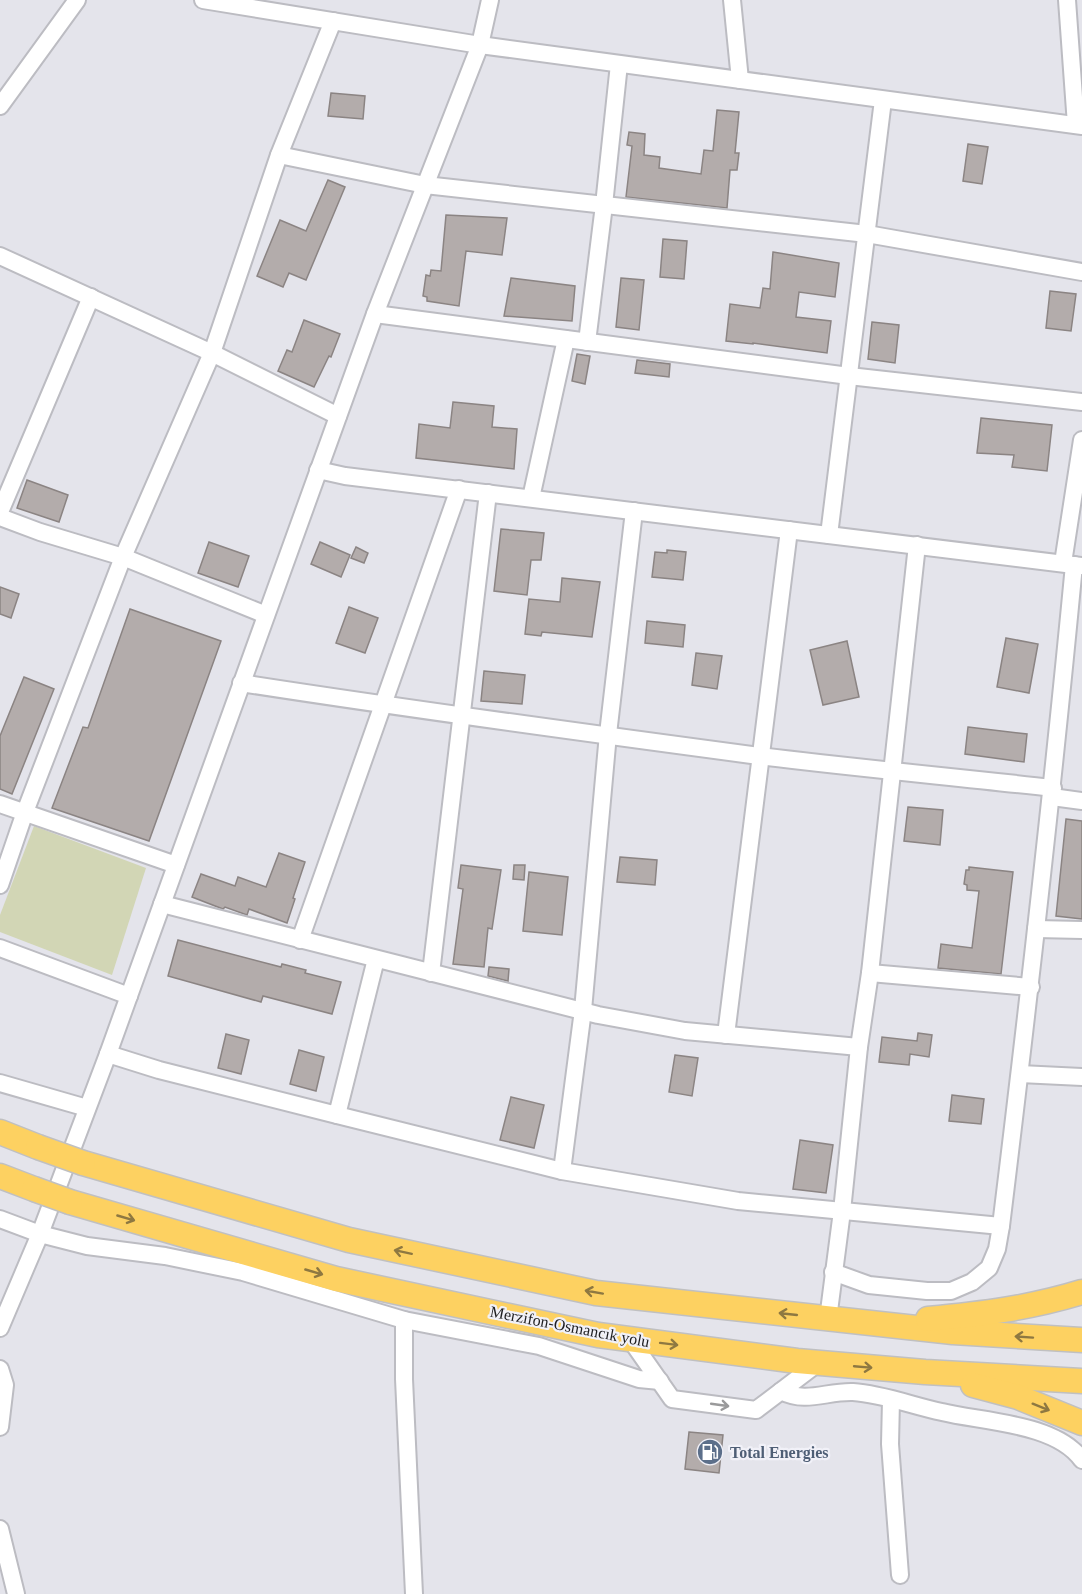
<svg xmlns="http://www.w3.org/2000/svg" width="1082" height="1594" viewBox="0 0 1082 1594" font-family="Georgia,serif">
<rect width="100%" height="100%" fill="#e4e4eb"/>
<path fill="#d2d6b5" d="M34 826 146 868 112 975 0 932V915Z"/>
<g fill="#b3acab" stroke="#8b8483" stroke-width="1.5">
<path d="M331 93 365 96 363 119 328 116Z"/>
<path d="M717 110 739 112 735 153H739L737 170H730L727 208 626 197 632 146 627 145 629 132 645 134 644 155 660 157 659 168 701 174 704 150 713 151Z"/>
<path d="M968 144 988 147 982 184 963 181Z"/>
<path d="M328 180 345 187 306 280 289 273 283 287 257 276 280 220 306 231Z"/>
<path d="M446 215 507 218 502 255 466 251 459 306 427 301V297L423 296 426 275 430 276 431 270 441 271Z"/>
<path d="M663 239 687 241 684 279 660 277Z"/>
<path d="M773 252 839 263 835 297 799 292 796 317 831 321 827 353 753 343V344L726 341 730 304 760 308 763 288 770 289Z"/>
<path d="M511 278 575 286 572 321 504 316Z"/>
<path d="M621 278 644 280 639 330 616 327Z"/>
<path d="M1050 291 1076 294 1071 331 1046 328Z"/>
<path d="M304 320 340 334 331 357 329 356 314 387 278 371 287 350 292 352Z"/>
<path d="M872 322 899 325 895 363 868 359Z"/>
<path d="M577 354 590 356 585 384 572 381Z"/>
<path d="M637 360 670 364 669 377 635 373Z"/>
<path d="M453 402 494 406 492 427 517 429 514 469 416 458 419 424 450 428Z"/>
<path d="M981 418 1052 425 1047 471 1012 467 1014 455 977 453Z"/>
<path d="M27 480 68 495 59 522 17 508Z"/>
<path d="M501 529 544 533 541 560H531L527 595 494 591Z"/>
<path d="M209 542 249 556 238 587 198 573Z"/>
<path d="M320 542 350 555 341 577 311 564Z"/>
<path d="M356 547 368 553 364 563 351 558Z"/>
<path d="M667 550 686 552 683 580 652 577 655 552 667 553Z"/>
<path d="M562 578 600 582 592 637 542 632 541 636 525 634 529 599 560 602Z"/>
<path d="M0 587 19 594 11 618 0 614Z"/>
<path d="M349 607 378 618 365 653 336 643Z"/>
<path d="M130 609 221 641 149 841 52 808 83 727 88 728Z"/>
<path d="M647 621 685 625 683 647 645 643Z"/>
<path d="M1006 638 1038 644 1029 693 997 687Z"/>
<path d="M847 641 859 697 823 705 810 650Z"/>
<path d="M696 653 722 656 717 689 692 685Z"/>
<path d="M484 671 525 675 522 704 481 701Z"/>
<path d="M24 677 54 689 12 794 0 789V736Z"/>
<path d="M968 727 1027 734 1024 762 965 754Z"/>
<path d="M908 807 943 810 940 845 904 841Z"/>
<path d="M1066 819 1082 821V919L1056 916Z"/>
<path d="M279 853 305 862 293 898 295 899 287 923 249 909 247 915 225 907 223 909 192 897 201 874 235 886 238 877 266 887Z"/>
<path d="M620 857 657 860 655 885 617 882Z"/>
<path d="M461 865 501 870 492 929 488 928 484 967 453 964 463 889 458 888Z"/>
<path d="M514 865H525L524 880 513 879Z"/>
<path d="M969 867 1013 872 1001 974 938 968 941 944 972 948 979 891 967 890V885L964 884 966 870H969Z"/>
<path d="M529 872 568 877 562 935 523 931Z"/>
<path d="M178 940 281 967 282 964 306 970 305 973 341 982 332 1014 263 996 261 1002 168 976Z"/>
<path d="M489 967 509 969 508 981 488 976Z"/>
<path d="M918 1033 932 1035 929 1057 910 1054 909 1065 879 1062 882 1037 917 1041Z"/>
<path d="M226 1034 249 1040 241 1074 218 1068Z"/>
<path d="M299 1050 324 1057 316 1091 290 1084Z"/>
<path d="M675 1055 698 1058 692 1096 669 1092Z"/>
<path d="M952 1095 984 1099 981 1124 949 1121Z"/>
<path d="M511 1097 544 1105 534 1148 500 1140Z"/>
<path d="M800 1140 833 1145 826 1193 793 1189Z"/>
<path d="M689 1432 723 1435 719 1473 685 1469Z"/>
</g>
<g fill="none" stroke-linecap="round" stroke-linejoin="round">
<g stroke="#bcbcc2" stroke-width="20">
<g id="minor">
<path d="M203 0 480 45 1082 126"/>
<path d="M732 0 740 80"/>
<path d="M1067 0 1076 125"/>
<path d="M0 106 77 0"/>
<path d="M279 155 425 185 867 234 1082 272"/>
<path d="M0 256 212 353 338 416"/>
<path d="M375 314 849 376 1082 402"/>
<path d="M587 342 604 205 619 64"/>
<path d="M318 470 345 476 1082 566"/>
<path d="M531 498 566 339"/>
<path d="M0 512 91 297"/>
<path d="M0 517 40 532 123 557 266 615"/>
<path d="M829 535 883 100"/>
<path d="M1063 563 1082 440"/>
<path d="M241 683C414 710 586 733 759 756 857 768 955 777 1053 788"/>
<path d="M1052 797 1082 801"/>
<path d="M0 804 176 865"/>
<path d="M0 885 25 812 123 557 212 353 279 155 333 21"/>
<path d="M162 904 598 1015 685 1031 859 1047"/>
<path d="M1036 929 1082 930"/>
<path d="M300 940 459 489"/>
<path d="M0 948 129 996"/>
<path d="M431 973 488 493"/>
<path d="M870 973 1031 987"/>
<path d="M726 1035 789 530"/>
<path d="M108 1054 159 1070 337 1115 376 959"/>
<path d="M1020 1074 1082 1077"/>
<path d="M0 1083 87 1108"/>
<path d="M337 1115 562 1171 738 1201 1001 1226"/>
<path d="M562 1171 583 1010 608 734 634 511"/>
<path d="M0 1219 40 1234 87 1246 165 1256 243 1272 404 1320 539 1346 639 1379 660 1381"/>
<path d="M833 1272 869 1285 927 1291H951L972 1282 989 1268 997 1249 1001 1226C1028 1006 1053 786 1074 565"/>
<path d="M828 1319 842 1211 859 1047 870 973 917 545"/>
<path d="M404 1320V1379L414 1594"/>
<path d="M0 1328 40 1234 108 1054 375 314 480 45 490 0"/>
<path d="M630 1339 672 1399 756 1410 818 1363"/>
<path d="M0 1369 5 1385 0 1427"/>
<path d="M781 1391C807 1404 826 1391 853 1392 883 1394 913 1406 942 1412 983 1422 1056 1423 1082 1460"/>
<path d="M891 1400 890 1444 900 1575"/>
<path d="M0 1529 16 1594"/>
</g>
</g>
<g stroke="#c0c0c1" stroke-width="27">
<g id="highway">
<path d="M0 1132 38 1147"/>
<path d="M83 1163 349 1240 596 1293 953 1332 1082 1340"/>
<path d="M0 1176 34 1189"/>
<path d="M70 1202 336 1279 598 1335 797 1361 925 1372 1082 1381"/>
<path d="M928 1319C982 1314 1030 1308 1082 1292"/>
<path d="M973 1385 1018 1397 1082 1423"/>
</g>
</g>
<use href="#minor" stroke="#fff" stroke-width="16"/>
<use href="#highway" stroke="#fdd161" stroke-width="24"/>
<g stroke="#c0c0c1" stroke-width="27" stroke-linecap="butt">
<g id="highway-bridge">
<path d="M38 1147 83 1163"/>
<path d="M34 1189 70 1202"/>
</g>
</g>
<use href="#highway-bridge" stroke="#fdd161" stroke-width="24"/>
</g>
<defs><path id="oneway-shaft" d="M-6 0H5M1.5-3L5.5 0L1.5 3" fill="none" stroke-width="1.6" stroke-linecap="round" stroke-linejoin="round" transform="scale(1.5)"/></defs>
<g stroke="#8e7841">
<use href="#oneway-shaft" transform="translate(126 1218) rotate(16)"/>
<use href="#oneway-shaft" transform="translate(403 1252) rotate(-168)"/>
<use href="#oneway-shaft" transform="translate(314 1272) rotate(16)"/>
<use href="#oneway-shaft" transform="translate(594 1292) rotate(-170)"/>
<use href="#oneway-shaft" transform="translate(788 1314) rotate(-174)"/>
<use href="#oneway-shaft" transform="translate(1024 1337) rotate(-176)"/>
<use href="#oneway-shaft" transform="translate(669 1344) rotate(7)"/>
<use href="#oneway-shaft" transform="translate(863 1367) rotate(5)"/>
<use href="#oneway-shaft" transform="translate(1041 1407) rotate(22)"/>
</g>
<use stroke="#9a9a9b" href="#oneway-shaft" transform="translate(720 1405) rotate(8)"/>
<defs>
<g id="fuel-disc" transform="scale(1.35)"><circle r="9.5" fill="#5c6f8a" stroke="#f1f1f8"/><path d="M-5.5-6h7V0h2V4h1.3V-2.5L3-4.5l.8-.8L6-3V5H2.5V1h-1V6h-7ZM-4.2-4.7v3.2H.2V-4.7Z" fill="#fff"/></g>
</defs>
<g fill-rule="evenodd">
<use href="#fuel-disc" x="710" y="1452"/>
</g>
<g text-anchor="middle" stroke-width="4.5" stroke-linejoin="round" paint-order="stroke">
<g font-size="16" fill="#1f1f21" stroke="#f1f1f8">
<text transform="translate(570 1326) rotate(11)" y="6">Merzifon-Osmancık yolu</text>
</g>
<g font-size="16" font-weight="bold" fill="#4e5e75" stroke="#f1f1f8" text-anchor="start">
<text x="730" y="1458">Total Energies</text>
</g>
</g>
</svg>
